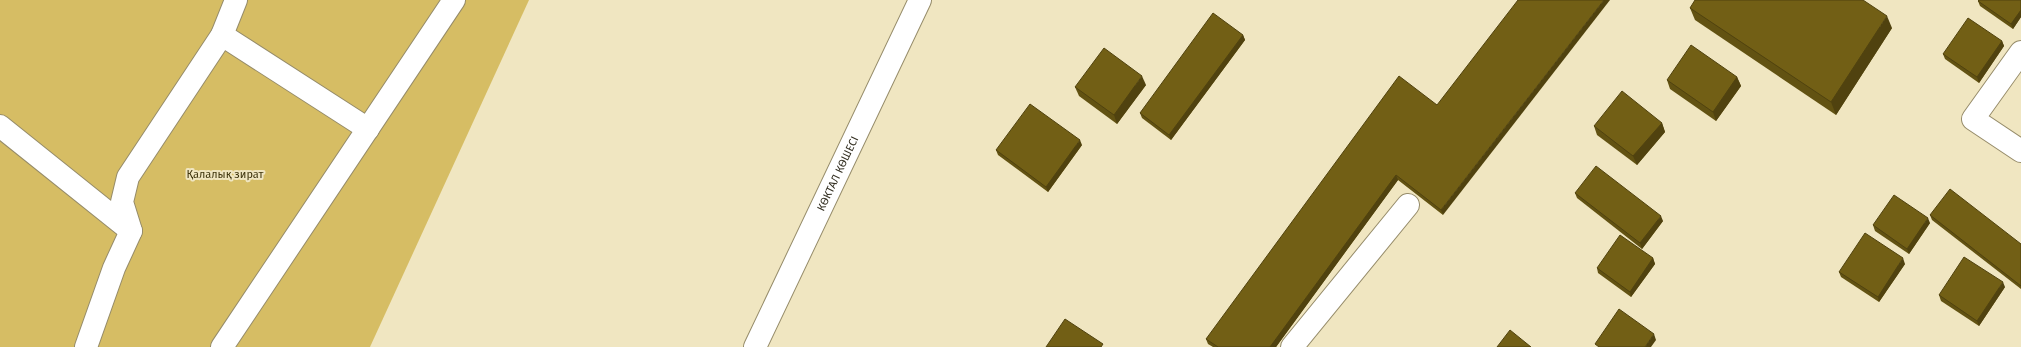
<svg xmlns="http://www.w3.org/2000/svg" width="2021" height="347" viewBox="0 0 2021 347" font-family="'Fira Sans',sans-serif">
<rect width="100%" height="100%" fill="#f0e6c1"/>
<path fill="#d6bd64" d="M0 0H529L370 347H0Z"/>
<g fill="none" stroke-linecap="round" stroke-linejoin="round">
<g stroke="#968c6a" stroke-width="24">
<g id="minor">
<path d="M222 35 368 129"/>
<path d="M2021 52 1973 119 2021 151"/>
<path d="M0 126 131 231"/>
<path d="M86 347 114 268 131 231 122 202 128 177 222 35 236 0"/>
<path d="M222 347 454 0"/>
<path id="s1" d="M755 347 920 0"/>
<path d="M1292 347 1408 205"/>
</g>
</g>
<use href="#minor" stroke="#fff" stroke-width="22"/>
</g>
<g fill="#625212">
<path d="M2021 0V17L2013 29 1980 6 1978 1Z"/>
<path d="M1690 8 1892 28 1836 115 1695 20Z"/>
<path d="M1243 35 1245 40 1171 140 1142 118 1140 113Z"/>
<path d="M2002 41 2004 46 1979 83 1945 59 1943 54Z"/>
<path d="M1737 77 1741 86 1716 121 1670 89 1667 80Z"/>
<path d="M1146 85 1117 124 1079 96 1075 87Z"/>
<path d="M1437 105 1443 215 1398 180 1276 347H1213L1208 344 1206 339Z"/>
<path d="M1662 123 1665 132 1637 165 1597 135 1594 126Z"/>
<path d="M1082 145 1048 192 998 155 996 150Z"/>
<path d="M1575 193 1663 221 1642 249 1577 198Z"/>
<path d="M1930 215 2021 244V289L1932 220Z"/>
<path d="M1930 223 1909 254 1875 231 1873 225Z"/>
<path d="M1653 258 1655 264 1631 297 1598 273 1597 268Z"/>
<path d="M1905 264 1879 302 1841 277 1839 272Z"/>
<path d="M2005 287 1979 326 1941 301 1939 295Z"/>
</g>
<g fill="#50420f">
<path d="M1604 0H1610L1443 215 1441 210Z"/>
<path d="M2021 10V17L2013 29 2011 24Z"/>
<path d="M1887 16 1892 28 1836 115 1831 102Z"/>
<path d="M1243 35 1245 40 1171 140 1169 135Z"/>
<path d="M2002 41 2004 46 1979 83 1977 77Z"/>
<path d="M1142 76 1146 85 1117 124 1114 115Z"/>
<path d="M1737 77 1741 86 1716 121 1713 112Z"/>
<path d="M1662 123 1665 132 1637 165 1633 156Z"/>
<path d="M1080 140 1082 145 1048 192 1046 187Z"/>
<path d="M1396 175 1398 180 1276 347H1270Z"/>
<path d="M1661 216 1663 221 1642 249 1640 243Z"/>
<path d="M1928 218 1930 223 1909 254 1907 249Z"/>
<path d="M1653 258 1655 264 1631 297 1630 292Z"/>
<path d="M1903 258 1905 264 1879 302 1878 297Z"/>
<path d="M2003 282 2005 287 1979 326 1977 321Z"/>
<path d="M1654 334 1656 340 1651 347H1645Z"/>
</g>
<g fill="#725f15" stroke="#50420f">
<path d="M1518 0H1604L1441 210 1396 175 1270 347H1218L1206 339 1399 76 1437 105Z"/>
<path d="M1695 0H1863L1887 16 1831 102 1690 8Z"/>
<path d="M1979 0H2021V10L2011 24 1978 1Z"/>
<path d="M1213 13 1243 35 1169 135 1140 113Z"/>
<path d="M1968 18 2002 41 1977 77 1943 54Z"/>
<path d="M1691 45 1737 77 1713 112 1667 80Z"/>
<path d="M1104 48 1142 76 1114 115 1075 87Z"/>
<path d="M1622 91 1662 123 1633 156 1594 126Z"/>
<path d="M1030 104 1080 140 1046 187 996 150Z"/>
<path d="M1596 166 1661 216 1640 243 1575 193Z"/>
<path d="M1950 189 2021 244V286L1930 215Z"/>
<path d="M1894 195 1928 218 1907 249 1873 225Z"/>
<path d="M1865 233 1903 258 1878 297 1839 272Z"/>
<path d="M1620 235 1653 258 1630 292 1597 268Z"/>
<path d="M1964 257 2003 282 1977 321 1939 295Z"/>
<path d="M1619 309 1654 334 1645 347H1599L1595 344Z"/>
<path d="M1065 319 1103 344 1101 347H1046Z"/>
<path d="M1510 330 1531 347H1497Z"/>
</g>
<g text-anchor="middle" stroke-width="4" stroke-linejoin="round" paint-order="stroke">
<g font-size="11" fill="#3f350d" stroke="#f0e6c1">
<text x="225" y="178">Қалалық зират</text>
</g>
<g font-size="11" fill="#322e20" stroke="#f0e6c1">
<text dy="4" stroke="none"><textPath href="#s1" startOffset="192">КӨКТАЛ КӨШЕСІ</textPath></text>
</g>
</g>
</svg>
